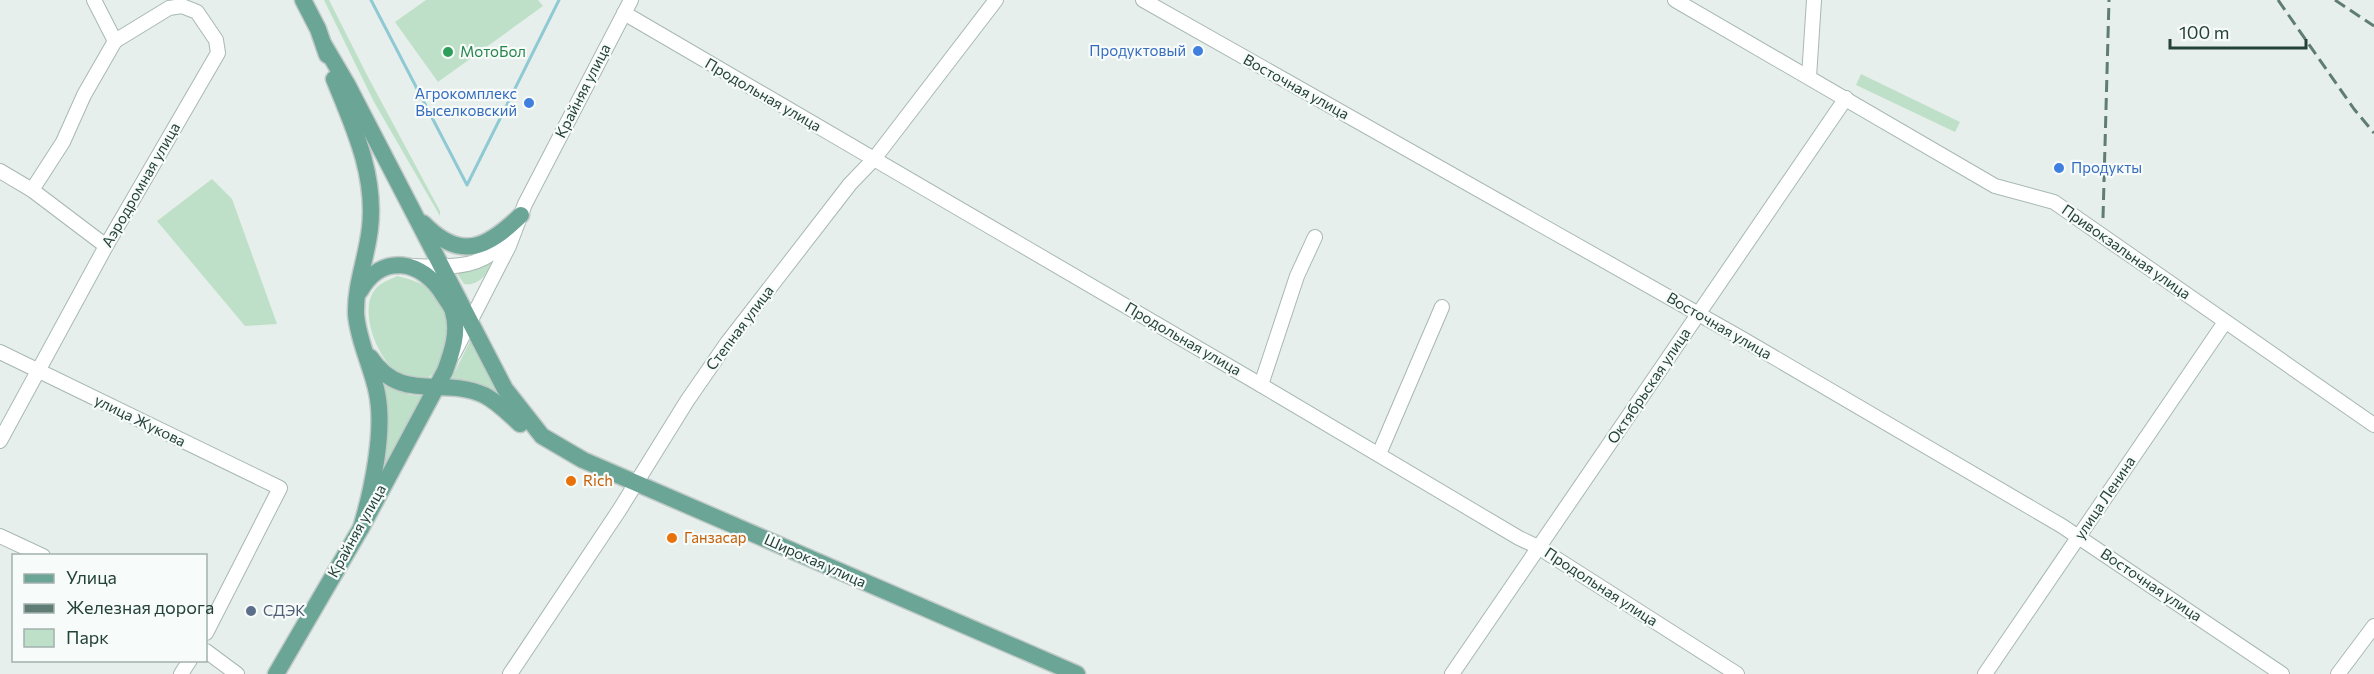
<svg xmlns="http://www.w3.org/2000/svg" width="2374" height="674" viewBox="0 0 2374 674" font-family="Commissioner,sans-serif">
<rect width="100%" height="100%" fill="#e6efeb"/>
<g fill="#bfe0c8">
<path d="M324 0H329L368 77 440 211V216L374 102Z"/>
<path d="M426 0H538L543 6 438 82 395 22Z"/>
<path d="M1861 74 1960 122 1955 132 1856 85Z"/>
<path d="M212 179 232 199 277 324 245 326 157 221Z"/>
<path d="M498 257C490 269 481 287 464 284L454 269Z"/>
<path d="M397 276C415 280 437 288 446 307 448 312 447 320 448 325 448 335 450 343 446 352 442 359 438 371 432 375 393 401 354 318 374 291 379 283 389 280 397 276Z"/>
<path d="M470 341 499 394 482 386H448Z"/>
<path d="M382 384 410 395 426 396 375 494Z"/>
</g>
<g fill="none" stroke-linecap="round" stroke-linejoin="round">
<path stroke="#8ec9d4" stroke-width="3" d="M371 0 467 185 559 0"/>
<g stroke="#a8b8b2" stroke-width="16">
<g id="minor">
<path d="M94 0 115 41"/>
<path d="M1143 0 1741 338 2062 526 2282 674"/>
<path d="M1675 0 1995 186 2054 202 2374 425"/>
<path d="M624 13 1261 385 1519 538 1538 547 1737 674"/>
<path d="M1809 77 1814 0"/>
<path d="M0 171 32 190 106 246"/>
<path d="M411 266C447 267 485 271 507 237"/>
<path d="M0 352 280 488 206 633"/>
<path d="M454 353 509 246 525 204 631 0"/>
<path d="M1261 385 1297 276 1315 237"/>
<path d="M0 441 106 246 218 53 216 40 197 12 182 6 169 8 115 41 84 95 63 142 32 190"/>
<path d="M1379 454 1442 307"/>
<path d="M0 536 43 556"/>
<path d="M206 651 237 674"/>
<path d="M181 674 190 660"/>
<path d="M510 674 620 509 687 401 727 343 850 184 874 159 996 0"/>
<path d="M1452 674 1846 98"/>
<path d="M1985 674 2225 322"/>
<path d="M2338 674 2374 626"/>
</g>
</g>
<g stroke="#c2cac8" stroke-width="19">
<g id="major">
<path d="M303 0 318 29 327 55"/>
<path d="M324 45 347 84 505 389 542 436 583 460 1077 674"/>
<path d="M334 79C354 128 376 175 370 228 367 257 355 285 356 314 358 341 372 367 377 393 385 431 372 491 361 528"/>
<path d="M423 223C461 262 487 248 521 215"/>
<path d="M370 357C401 404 442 376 484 395 498 402 509 414 520 424"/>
<path d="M276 674 361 528 445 371C452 352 459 332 453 312 452 306 447 301 444 296 423 260 382 252 360 291"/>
</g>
</g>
<use href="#minor" stroke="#fff" stroke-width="14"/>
<use href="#major" stroke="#6aa596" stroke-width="16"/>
<g stroke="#5f7d75" stroke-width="3" stroke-dasharray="12 6" stroke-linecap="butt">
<path d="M2278 0 2354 109 2374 133"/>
<path d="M2335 0 2374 26"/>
<path d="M2103 218 2109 0"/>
</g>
</g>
<g fill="#3f7fe0" stroke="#f7fbf9" stroke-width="2">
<circle cx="1198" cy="51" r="6"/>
<circle cx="529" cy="103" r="6"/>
<circle cx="2059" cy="168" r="6"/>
</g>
<circle fill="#2e9e5b" stroke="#f7fbf9" stroke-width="2" cx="448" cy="52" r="6"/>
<g fill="#e8710a" stroke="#f7fbf9" stroke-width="2">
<circle cx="571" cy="481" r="6"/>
<circle cx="672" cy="538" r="6"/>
</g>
<circle fill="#5c6f8a" stroke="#f7fbf9" stroke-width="2" cx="251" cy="611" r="6"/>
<g text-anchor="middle" stroke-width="4.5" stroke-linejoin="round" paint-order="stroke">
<g font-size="15" fill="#366cbe" stroke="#f7fbf9" text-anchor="end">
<text x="1186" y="56">Продуктовый</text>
<text x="517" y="99">Агрокомплекс<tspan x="517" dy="17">Выселковский</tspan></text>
<text x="2071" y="173" text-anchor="start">Продукты</text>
</g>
<g font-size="15" fill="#27864d" stroke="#f7fbf9" text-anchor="start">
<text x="460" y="57">МотоБол</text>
</g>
<g font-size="15" fill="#24423a" stroke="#f7fbf9">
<text transform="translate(1296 87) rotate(29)" y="5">Восточная улица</text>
<text transform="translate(583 91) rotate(-63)" y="5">Крайняя улица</text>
<text transform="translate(763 95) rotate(30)" y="5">Продольная улица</text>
<text transform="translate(141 185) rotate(-60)" y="5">Аэродромная улица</text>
<text transform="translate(2126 252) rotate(35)" y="5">Привокзальная улица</text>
<text transform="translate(1719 326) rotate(30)" y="5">Восточная улица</text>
<text transform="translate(740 328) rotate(-53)" y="5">Степная улица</text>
<text transform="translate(1183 339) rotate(30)" y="5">Продольная улица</text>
<text transform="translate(1649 386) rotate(-56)" y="5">Октябрьская улица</text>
<text transform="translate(140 421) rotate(26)" y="5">улица Жукова</text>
<text transform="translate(2105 498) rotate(-56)" y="5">улица Ленина</text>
<text transform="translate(357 531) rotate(-61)" y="5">Крайняя улица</text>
<text transform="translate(815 561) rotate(24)" y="5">Широкая улица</text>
<text transform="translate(2151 585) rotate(34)" y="5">Восточная улица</text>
<text transform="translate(1601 587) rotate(33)" y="5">Продольная улица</text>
</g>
<g font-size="15" fill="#c56008" stroke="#f7fbf9" text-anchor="start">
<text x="583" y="486">Rich</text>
<text x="684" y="543">Ганзасар</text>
</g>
<g font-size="15" fill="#4e5e75" stroke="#f7fbf9" text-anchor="start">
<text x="263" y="616">СДЭК</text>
</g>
</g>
<rect x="12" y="554" width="195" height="108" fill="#f7fbf9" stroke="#a3b1ad" stroke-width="1.5"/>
<rect x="24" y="574" width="30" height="9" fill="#6aa596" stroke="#a3b1ad" stroke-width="1.5"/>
<text x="66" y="584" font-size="18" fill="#24423a">Улица</text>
<rect x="24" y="604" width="30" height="9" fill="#5f7d75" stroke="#a3b1ad" stroke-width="1.5"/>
<text x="66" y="614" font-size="18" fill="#24423a">Железная дорога</text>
<rect x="24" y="629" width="30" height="18" fill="#bfe0c8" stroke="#a3b1ad" stroke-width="1.5"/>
<text x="66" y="644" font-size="18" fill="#24423a">Парк</text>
<path d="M2170 39v9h136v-9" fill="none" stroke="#24423a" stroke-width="3"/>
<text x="2179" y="39" font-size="18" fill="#24423a" stroke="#f7fbf9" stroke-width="4.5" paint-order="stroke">100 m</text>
</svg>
